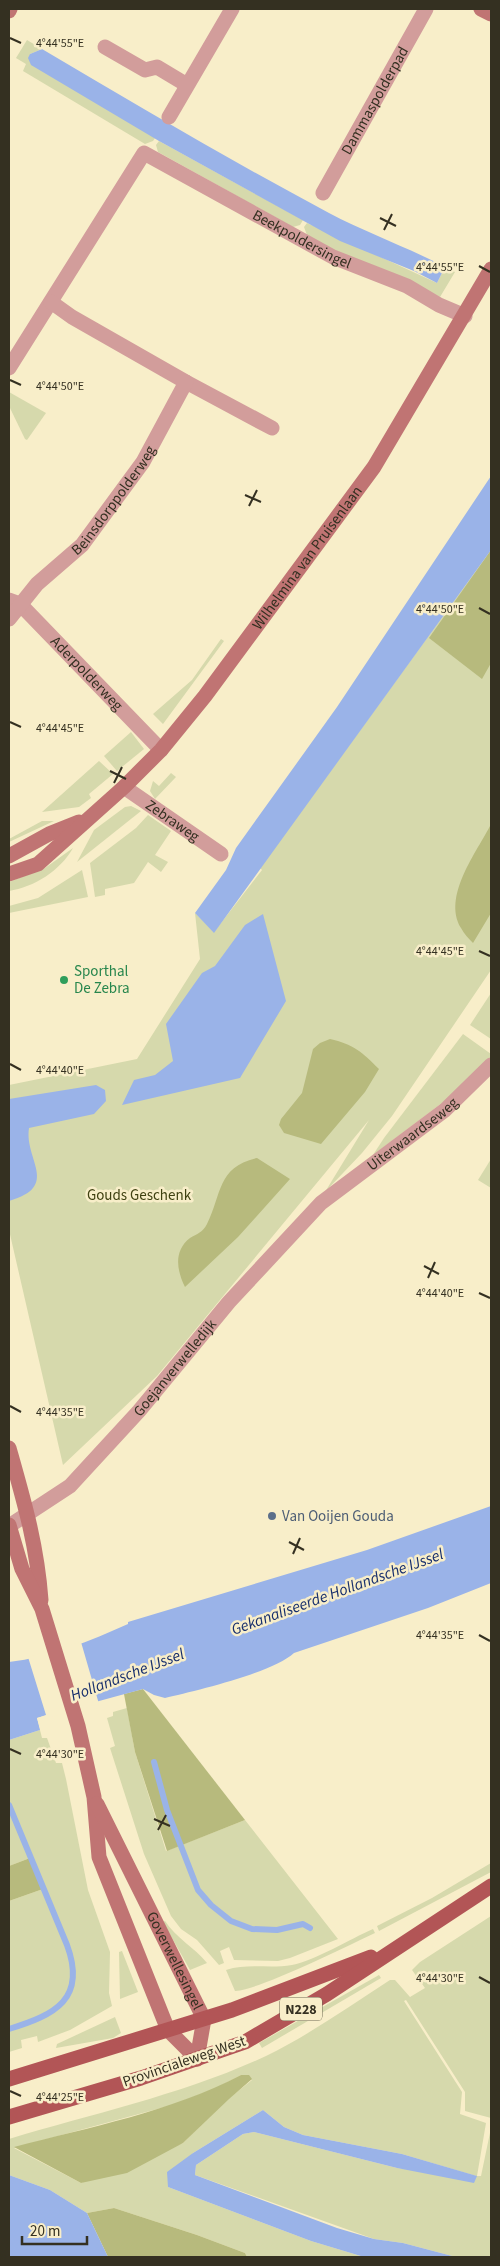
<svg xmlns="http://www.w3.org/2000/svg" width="500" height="2266" viewBox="0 0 500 2266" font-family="'Source Sans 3',sans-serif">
<rect width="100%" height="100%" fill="#f8eec9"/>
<g fill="#d6d9ac" fill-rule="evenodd">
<path d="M27 40 42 49 30 54 155 138 153 141 145 144 23 71 26 64 16 58Z"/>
<path d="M159 141 303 220 300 225 293 227 158 152 156 145Z"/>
<path d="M307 223 437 283 445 267 455 272 440 297 334 250 307 235 304 227Z"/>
<path d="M9 392 46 413 27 440 25 439 9 406Z"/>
<path d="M491 550V970L392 1116 362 1153 325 1192 369 1120 157 1376 63 1465 9 1230V1085L137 1059 200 959 195 913 214 932 262 870 260 868Z"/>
<path d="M221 639 224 641 163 724 153 714 192 680Z"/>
<path d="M131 732 144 749 117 771 104 756Z"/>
<path d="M99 761 113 774 89 794 91 798 79 807 42 812Z"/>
<path d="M171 773 176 777 155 799 150 791 153 781 159 786Z"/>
<path d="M131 806 141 811 77 862 94 830 125 807Z"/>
<path d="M148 815 171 831 155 855 168 862 161 872 148 862 134 883 105 889V895L95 897 90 863 136 828Z"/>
<path d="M42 821H54L9 842V839Z"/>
<path d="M73 848C60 871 34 887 9 891V882L45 868Z"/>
<path d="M82 870 88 897 9 913V906L38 898Z"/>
<path d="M491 993V1039L470 1025Z"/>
<path d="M463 1034 491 1054V1058L479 1075 373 1155 384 1138Z"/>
<path d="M491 1159V1188L478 1180Z"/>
<path d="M127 1708 135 1752 166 1851 245 1820 338 1939 290 1958 278 1961 234 1960 229 1947 220 1951 224 1963 219 1965 197 1940 181 1929 171 1916 144 1854 110 1748 115 1746 107 1718 113 1716V1712Z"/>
<path d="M40 1730 42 1738H47L56 1763H62L66 1779 88 1890 110 1952 109 1993 112 2006 70 2030 38 2042 37 2036 21 2040 22 2048 9 2052V1901L43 1889 30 1858 9 1866V1740Z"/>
<path d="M491 1863V1872L379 1931 377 1926 432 1898Z"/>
<path d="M491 1916V2118L465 2111V2092L406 2000 404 2001 462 2092 460 2114 486 2123 477 2176H481L491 2128V2257H456L403 2243 374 2239 195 2175 196 2165 243 2134 254 2132 397 2168 476 2176 402 2154 303 2135 284 2127 263 2110 193 2153 168 2187 311 2241 364 2257H247L245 2253 197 2235 114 2208 87 2213 50 2190 9 2175V2139C95 2113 185 2094 266 2056 309 2035 350 2006 390 1980H395L410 1997 425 1988 412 1970 420 1962ZM241 2075 252 2080 228 2099 183 2143 81 2183 14 2148 172 2105 214 2089Z"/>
<path d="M165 1921C176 1938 194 1947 207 1963L190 1970 163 1922Z"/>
<path d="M373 1929 375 1933C341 1949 307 1966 272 1980 261 1984 247 1990 235 1991L226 1970C247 1963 270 1969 292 1965 316 1960 350 1939 373 1929Z"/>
<path d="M122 1951 138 1992 120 1999 119 1952Z"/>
<path d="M379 1975 381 1978 262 2048 259 2043Z"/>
<path d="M115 2017 121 2033 113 2038 56 2048 57 2044Z"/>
</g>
<g fill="#b7ba7d">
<path d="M491 550V663L482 679 429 638Z"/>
<path d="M491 824V913L473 943C469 939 464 934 461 928 442 896 477 852 491 824Z"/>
<path d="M330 1039C353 1044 362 1052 379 1069L365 1092 321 1144 284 1133 279 1125 281 1119 302 1093 313 1049 320 1043Z"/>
<path d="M257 1158 290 1179 238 1237 185 1287C177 1271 173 1251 190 1238 197 1234 203 1232 207 1224 222 1194 217 1167 257 1158Z"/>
<path d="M143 1689 245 1820 167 1851 135 1752 124 1694Z"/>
<path d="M30 1858 43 1889 9 1901V1866Z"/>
<path d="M241 2075H249L252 2079 229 2099 183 2143 127 2173 81 2183 14 2147C90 2127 170 2112 241 2075Z"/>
<path d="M114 2208 197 2235 245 2253 247 2257H108L87 2213Z"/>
</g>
<g fill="#9ab3e8">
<path d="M42 49C137 105 231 161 329 213 367 233 407 247 445 267L437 283 414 271 340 241 159 141 31 65 28 58 30 54Z"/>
<path d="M491 476V550L214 933 195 913 226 870 236 848 337 707Z"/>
<path d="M263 914 286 1001 240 1078 122 1105 134 1080 155 1075 173 1061 166 1024 202 973 215 966 245 925Z"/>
<path d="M96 1085 105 1090 106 1101 94 1114 29 1128C24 1160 61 1186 9 1201V1099Z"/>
<path d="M491 1506V1583L428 1608 294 1653C272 1673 195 1691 165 1698L154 1695 143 1689 37 1718 40 1730 9 1740V1662C51 1657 90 1641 128 1624V1622L367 1550Z"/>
<path d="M263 2110 284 2127 303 2135 402 2154 477 2176 474 2183 397 2168 254 2132 243 2134 196 2165 195 2175 337 2228 374 2239 403 2243 456 2257H364L311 2241 168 2187 167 2172 193 2153Z"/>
<path d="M9 2175 50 2190 87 2213 108 2257H9Z"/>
</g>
<path fill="#f8eec9" d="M81 1642 99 1704 40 1720 41 1732 37 1718 46 1715 28 1657Z"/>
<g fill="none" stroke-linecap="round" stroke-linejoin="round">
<g stroke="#9ab3e8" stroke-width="6">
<path d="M154 1762 167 1810 198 1890 211 1905 231 1921 252 1929 277 1930 303 1924 310 1928"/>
<path d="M9 1805 67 1945C87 1999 55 2015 9 2029"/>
</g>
<g stroke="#d29d9b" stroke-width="15">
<path d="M105 47 145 70 157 67 187 85"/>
<path d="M169 117 232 9"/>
<path id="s1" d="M323 193 426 9"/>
<path id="s2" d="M9 368 144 153 333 257 407 286 439 305 465 316"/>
<path d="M186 382 272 428"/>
<path id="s3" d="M9 600 20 604 161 750"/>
<path id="s4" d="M9 619 37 584 82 545 143 462 186 382 72 317 51 302"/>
<path id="s5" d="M124 787 221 854"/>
<path id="s6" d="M9 1526 70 1486 139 1411 229 1302 321 1203 445 1110 491 1065"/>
</g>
<g stroke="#c07473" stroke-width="15">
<path d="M481 9 491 14"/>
<path d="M9 11 10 9"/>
<path d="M9 856 49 834 79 822"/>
<path id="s7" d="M9 874 38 864 124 787 161 750 205 696 374 467 491 269"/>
<path d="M9 1448C24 1501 37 1545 41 1600"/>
<path d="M9 1525 22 1569 42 1609 78 1726 94 1797 99 1857 168 2030 197 2059"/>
<path id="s8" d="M97 1804 204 2019 197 2059"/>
</g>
<g stroke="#b25556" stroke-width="15">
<path d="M9 2079 232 2010 371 1957"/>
<path d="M9 2117 141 2078 245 2042 327 1994 491 1886"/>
</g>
</g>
<path fill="none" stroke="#343021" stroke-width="2" d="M10 38 21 43M380 218 396 226M384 230 392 214M479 266 490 272M10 380 21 385M245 495 261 502M249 506 257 490M479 608 490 614M10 722 21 727M110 771 126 779M114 783 122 767M479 951 490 956M10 1064 21 1070M424 1266 439 1274M428 1278 435 1262M479 1293 490 1298M10 1406 21 1412M289 1542 304 1550M293 1554 300 1538M479 1635 490 1641M10 1749 21 1754M154 1819 170 1826M158 1830 166 1815M479 1977 490 1983M10 2091 21 2096"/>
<circle fill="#2e9e5b" stroke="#f8eec9" stroke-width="2" cx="64" cy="980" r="5"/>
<circle fill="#5c6f8a" stroke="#f8eec9" stroke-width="2" cx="272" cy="1516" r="5"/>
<g text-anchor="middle" stroke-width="5" stroke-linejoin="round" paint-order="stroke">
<rect fill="#f8eec9" stroke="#6f6953" stroke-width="1" x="280" y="1997.5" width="42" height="23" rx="4"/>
<g font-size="14" font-weight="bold" fill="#343021">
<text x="301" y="2014">N228</text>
</g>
<g font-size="15" fill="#343021" stroke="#f8eec9">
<text dy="5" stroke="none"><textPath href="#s1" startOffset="106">Dammaspolderpad</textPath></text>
<text dy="5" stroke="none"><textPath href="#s2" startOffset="434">Beekpoldersingel</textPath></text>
<text dy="5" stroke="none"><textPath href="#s4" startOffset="159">Beinsdorppolderweg</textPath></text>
<text dy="5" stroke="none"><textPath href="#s7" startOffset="440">Wilhelmina van Pruisenlaan</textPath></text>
<text dy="5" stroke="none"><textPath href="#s3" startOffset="108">Aderpolderweg</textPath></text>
<text dy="5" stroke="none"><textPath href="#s5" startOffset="59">Zebraweg</textPath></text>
<text dy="5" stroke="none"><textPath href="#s6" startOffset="566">Uiterwaardseweg</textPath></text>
<text dy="5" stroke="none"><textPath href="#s6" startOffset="231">Goejanverwelledijk</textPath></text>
<text dy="5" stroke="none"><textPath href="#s8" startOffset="175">Goverwellesingel</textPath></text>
<text transform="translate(184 2061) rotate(-19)" y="5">Provincialeweg West</text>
</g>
<g font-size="15" fill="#27864d" stroke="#f8eec9" text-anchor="start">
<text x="74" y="976">Sporthal<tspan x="74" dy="17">De Zebra</tspan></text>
</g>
<g font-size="15" fill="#3f4111" stroke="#f8eec9">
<text x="139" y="1200">Gouds Geschenk</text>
</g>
<g font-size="15" fill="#4e5e75" stroke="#f8eec9" text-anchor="start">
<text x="282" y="1521">Van Ooijen Gouda</text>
</g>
<g font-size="16" font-style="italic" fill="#162e6c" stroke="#f8eec9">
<text transform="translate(337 1591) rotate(-20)" y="6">Gekanaliseerde Hollandsche IJssel</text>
<text transform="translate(127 1674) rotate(-21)" y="6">Hollandsche IJssel</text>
</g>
</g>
<g font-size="12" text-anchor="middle" fill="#343021" stroke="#f8eec9" stroke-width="5" stroke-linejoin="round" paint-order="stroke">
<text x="60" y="47">4°44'55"E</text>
<text x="440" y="271">4°44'55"E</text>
<text x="60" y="390">4°44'50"E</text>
<text x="440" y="613">4°44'50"E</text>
<text x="60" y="732">4°44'45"E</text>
<text x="440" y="955">4°44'45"E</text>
<text x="60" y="1074">4°44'40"E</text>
<text x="440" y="1297">4°44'40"E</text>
<text x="60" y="1416">4°44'35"E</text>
<text x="440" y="1639">4°44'35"E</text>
<text x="60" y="1758">4°44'30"E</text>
<text x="440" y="1982">4°44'30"E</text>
<text x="60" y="2101">4°44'25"E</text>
</g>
<rect width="500" height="2266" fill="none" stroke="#343021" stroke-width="20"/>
<path d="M22 2236v8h65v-8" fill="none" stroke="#343021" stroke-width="2.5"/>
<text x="30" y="2236" font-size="15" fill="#343021" stroke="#f8eec9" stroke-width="4" paint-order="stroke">20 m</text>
</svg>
